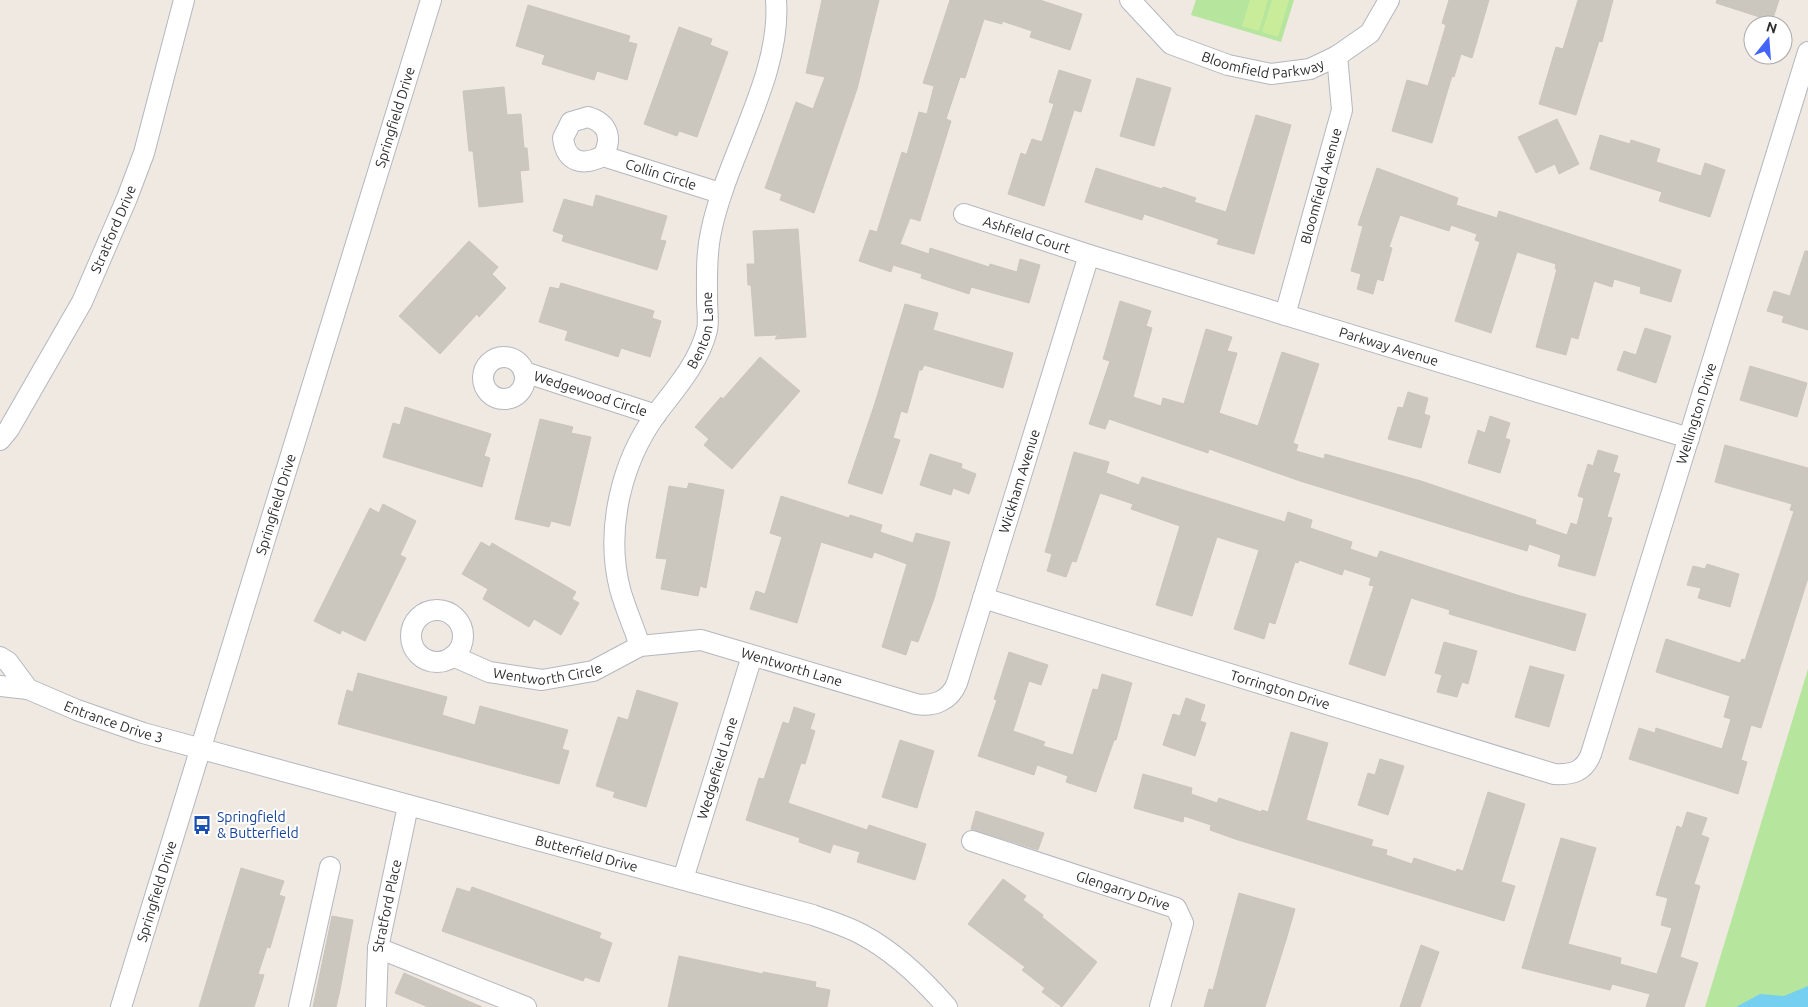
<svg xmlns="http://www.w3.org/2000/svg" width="1808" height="1007" viewBox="0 0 1808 1007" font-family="Ubuntu,sans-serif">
<rect width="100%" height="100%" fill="#efe9e1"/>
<g fill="#b6e59e">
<path d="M1196 0H1294L1281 42 1191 15Z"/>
<path d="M1808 669V1007H1705Z"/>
</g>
<g fill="#c9ec9a">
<path d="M1250 0H1268L1259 31 1242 26Z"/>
<path d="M1272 0H1289L1278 37 1262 32Z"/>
</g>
<path fill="#75cff0" d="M1808 986V1007H1736L1760 994 1784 996Z"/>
<g fill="#cbc7bf" stroke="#cbc5ba">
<path d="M822 0H879L857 89 814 213 780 200 782 194 765 188 796 102 813 109 825 77 806 73Z"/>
<path d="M950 0H1040L1082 14 1070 50 1030 37 1032 31 1002 21V24L984 19 965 78 960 77 946 119 951 121 920 221 910 218 900 244 929 254 930 248 989 267 990 264 1017 272 1020 259 1040 265 1029 303 971 287 969 294 921 278 922 274 893 265 891 272 859 261 870 230 877 232 902 152 907 154 919 112 927 114 934 86 923 83Z"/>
<path d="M1449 0H1489L1472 58 1461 54 1454 77 1452 76 1432 143 1392 131 1407 80 1428 86 1446 25 1442 23Z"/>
<path d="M1578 0H1613L1602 42 1599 41 1576 115 1539 104 1556 47 1563 49Z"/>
<path d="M1717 0H1779L1772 21 1716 3Z"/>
<path d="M528 5 630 36 628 42 637 44 627 80 597 71 594 80 542 64 545 55 516 46Z"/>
<path d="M679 27 712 39 710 45 728 52 697 137 679 131 677 136 644 124Z"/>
<path d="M1059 70 1091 80 1081 112 1074 110 1044 206 1008 194 1021 153 1026 155 1032 139 1042 142 1054 104 1049 102Z"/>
<path d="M1137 78 1171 88 1154 146 1120 136Z"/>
<path d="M504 87 507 115 521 114 524 148H527L529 170 520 171 523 202 479 207 473 151H469L463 91Z"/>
<path d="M1256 115 1291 125 1254 254 1217 244 1219 239 1144 214 1142 220 1085 202 1096 168 1162 189 1163 187 1196 198 1194 202 1226 212Z"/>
<path d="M1557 119 1579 164 1559 174 1555 164 1536 173 1518 137Z"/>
<path d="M1600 135 1630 144 1631 140 1660 149 1656 162 1701 176 1705 163 1725 170 1710 217 1659 201 1662 192 1590 169Z"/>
<path d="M1377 168 1458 198 1456 205 1497 218 1499 211 1681 270 1671 302 1640 293 1641 287 1614 279 1612 287 1594 281 1578 339 1571 337 1566 355 1536 347 1557 269H1555L1556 264 1517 252 1491 333 1455 321 1480 242 1475 240 1477 234 1451 225 1449 231 1400 215 1389 247 1392 248 1383 281 1377 279 1373 294 1357 289 1361 274 1351 271 1363 226 1358 225Z"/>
<path d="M596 195 667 216 660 240 666 241 657 270 562 241 564 235 553 231 564 199 593 207Z"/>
<path d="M798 229 806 337 775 339 778 335 755 336 751 285H748L747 264H755L753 231Z"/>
<path d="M469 241 498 267 492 274 506 288 479 317 477 314 440 354 399 316Z"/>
<path d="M1805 251H1808V330L1782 322 1784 316 1767 311 1774 291 1790 296Z"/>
<path d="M561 283 654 311 652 318 661 321 650 357 621 348 618 357 597 350 565 340 568 331 539 322 550 287 559 289Z"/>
<path d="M1120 301 1151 311 1146 326 1152 328 1133 397 1161 406 1163 398 1184 404 1206 329 1232 337 1227 351 1237 353 1219 413 1258 426 1282 352 1319 364 1293 443 1298 445 1296 451 1324 459 1325 454 1421 481 1536 520 1535 524 1567 535 1571 523 1577 525 1584 498 1578 496 1588 464 1593 466 1598 450 1618 456 1613 472 1620 474 1607 517 1612 518 1595 576 1558 566 1561 555 1529 544 1527 551 1300 481 1209 449 1208 453 1109 419 1105 429 1089 424 1110 361 1103 359Z"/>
<path d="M905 304 938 313 933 330 1013 353 1003 388 924 365 922 370H919L907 413 901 411 893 438 900 440 882 494 848 483 875 403Z"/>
<path d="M1645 328 1671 336 1656 383 1617 370 1624 351 1636 355Z"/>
<path d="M760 357 800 391 732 469 704 445 709 439 695 427 721 397 723 399Z"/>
<path d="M1750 366 1807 383 1797 417 1740 400Z"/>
<path d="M1408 392 1428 398 1424 414 1430 416 1421 448 1388 439 1398 407 1403 408Z"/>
<path d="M405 407 491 434 484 456 490 458 482 487 383 457 393 423 400 425Z"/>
<path d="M1490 416 1510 423 1505 438 1510 440 1500 473 1468 463 1478 430 1485 433Z"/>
<path d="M540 419 573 427 571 433 591 437 570 526 551 521 549 527 515 519Z"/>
<path d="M1725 445 1808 468V578L1761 728 1751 725 1741 760 1747 762 1738 794 1629 759 1639 728 1655 733 1656 728 1722 749 1731 719 1724 717 1730 696 1656 672 1666 639 1740 663 1742 659 1745 660 1794 511 1790 510 1792 504 1715 482Z"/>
<path d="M1074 452 1109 462 1106 473 1139 485 1142 477 1285 522 1288 512 1312 520 1310 528 1352 542 1350 549 1377 558 1380 551 1517 595 1586 614 1575 651 1449 614 1450 610 1411 598 1385 676 1349 664 1374 586 1369 585 1371 578 1344 569 1342 575 1299 560 1298 563 1295 562 1275 624 1269 622 1264 639 1234 629 1259 550 1217 537 1192 616 1156 605 1180 526 1131 509 1133 504 1100 493 1076 562 1072 561 1066 577 1047 571 1052 554 1045 552Z"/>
<path d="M930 454 962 464 961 468 976 474 969 494 953 488 951 495 920 485Z"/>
<path d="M689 483 724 490 706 588 700 586 698 596 661 589 667 559 656 558 669 486 687 489Z"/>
<path d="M781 496 849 518 850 515 882 525 880 532 913 543 916 533 950 542 934 599 918 642 911 640 906 655 882 647 907 564 874 552 872 558 821 542 797 623 750 609 756 591 765 594 782 537 770 533Z"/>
<path d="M383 504 416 521 400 555 406 558 365 641 342 630 340 634 314 621 370 508 379 513Z"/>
<path d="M481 542 490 547 492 543 576 592 572 599 579 603 561 635 534 619 529 627 511 616 483 599 488 589 462 574Z"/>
<path d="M1707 564 1739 574 1730 607 1698 598 1701 588 1687 585 1693 566 1705 569Z"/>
<path d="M1444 642 1477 651 1468 684 1462 682 1457 697 1437 692 1442 675 1435 673Z"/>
<path d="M1009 652 1048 665 1041 685 1029 681 1013 731 1045 742 1043 746 1073 755 1093 689 1098 690 1102 674 1132 683 1116 740H1114L1096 792 1066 782 1068 776 1037 765 1034 775 978 756 997 700 994 699Z"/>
<path d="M1530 666 1564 675 1549 727 1515 717Z"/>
<path d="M358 673 447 697 442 715 475 725 480 706 568 730 562 749 569 751 559 784 338 724 347 690 353 692Z"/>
<path d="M637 690 678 703 646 807 613 797 615 792 596 786 618 717 628 720Z"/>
<path d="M1186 698 1205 705 1200 721 1206 723 1195 756 1163 745 1173 714 1180 716Z"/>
<path d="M794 707 815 714 810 729 815 731 805 764 801 763 788 803 867 830 869 825 926 844 915 880 857 862 860 852 833 844 830 853 799 842 800 838 746 820 759 778 764 779 783 722 789 724Z"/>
<path d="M1291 732 1328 743 1306 820 1373 840 1371 846 1387 850 1386 855 1412 864 1414 858 1456 872 1457 869 1463 871 1488 792 1525 804 1501 882 1515 886 1504 921 1235 839 1210 830 1211 825 1184 816 1183 822 1134 808 1143 774 1192 788 1191 794 1217 803 1219 798 1261 812 1262 810 1268 812Z"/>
<path d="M900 740 934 751 917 808 882 797Z"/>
<path d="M1380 759 1404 766 1388 815 1358 805 1368 773 1375 775Z"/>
<path d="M976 811 1044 833 1038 850 971 829Z"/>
<path d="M1687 812 1707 818 1701 835 1709 838 1694 884 1700 886 1680 957 1698 963 1684 1007H1646L1650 994 1612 984 1610 990 1522 968 1561 838 1596 848 1568 944 1621 958 1620 964 1657 974 1672 928 1661 925 1668 898 1656 895 1677 826 1682 828Z"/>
<path d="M241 868 284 881 279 895 285 897 270 948 267 947 258 974 264 975 254 1007H199Z"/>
<path d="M1003 879 1026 896 1023 900 1043 915 1042 917 1097 962 1062 1007 1042 992 1045 988 1022 970 1025 967 968 924Z"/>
<path d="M472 887 601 933 599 938 612 943 599 982 585 977 583 981 442 931 457 888 470 892Z"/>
<path d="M1239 893 1295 909 1286 940 1265 1007H1204L1209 989 1213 990Z"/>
<path d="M332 916 353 920 340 990 336 1007H313Z"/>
<path d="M1421 945 1439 952 1420 1007H1400Z"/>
<path d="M679 956 763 974V972L816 982 815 987 830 990 827 1007H668Z"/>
<path d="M404 973 482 1007H428L395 993Z"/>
</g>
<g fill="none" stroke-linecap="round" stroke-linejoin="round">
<g stroke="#b4b7c1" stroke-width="22">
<g id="minor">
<path id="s1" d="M1130 0 1171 44 1228 65 1271 74 1310 69 1337 56 1370 33 1389 0"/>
<path id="s2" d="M603 156C613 138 608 123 588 117L571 122 563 138C566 163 583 166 603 156L720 193"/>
<path id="s3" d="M964 214 1089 255 1689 438"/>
<path id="s4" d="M1285 315 1342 110 1337 56"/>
<circle cx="504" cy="378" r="21"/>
<path id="s5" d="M524 372 656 415"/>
<path id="s6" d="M0 440 9 429 82 302 127 198 144 153 184 0"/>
<path id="s7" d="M983 598 1554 774C1572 775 1584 772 1591 754L1808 52"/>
<circle cx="437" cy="636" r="26"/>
<path id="s8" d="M640 646C634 627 625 608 620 589 605 530 621 462 657 413 677 387 699 362 707 330 709 321 707 309 707 299 707 277 706 254 711 232 726 157 782 75 776 0"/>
<path id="s9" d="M453 656 489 672 542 680 593 671 640 646 701 640 916 704C933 707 950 701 957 683L1089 255"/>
<path d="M0 657 8 662 28 689"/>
<path id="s10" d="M0 686 28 689 77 710 143 733 813 915C829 921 846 926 861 934 895 952 922 978 947 1007"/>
<path id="s11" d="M972 841 1176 908 1183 923 1160 1007"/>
<path id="s12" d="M683 879 752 656"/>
<path d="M378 948 526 1007"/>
<path id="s13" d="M121 1007 431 0"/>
<path d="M299 1007 330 867"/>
<path id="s14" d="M376 1007 378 948 408 806"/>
</g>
</g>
<use href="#minor" stroke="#fff" stroke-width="20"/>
</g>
<defs>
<g id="bus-bare" transform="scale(1.5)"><path d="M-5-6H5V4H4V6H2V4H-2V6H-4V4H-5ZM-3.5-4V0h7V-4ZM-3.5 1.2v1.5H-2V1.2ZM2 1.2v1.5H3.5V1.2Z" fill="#1a4fb4" stroke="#fff" stroke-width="2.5" paint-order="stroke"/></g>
</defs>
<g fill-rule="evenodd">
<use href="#bus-bare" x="202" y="825"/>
</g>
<g text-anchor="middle" stroke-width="4" stroke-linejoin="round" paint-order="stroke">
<g font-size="14" fill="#2e2e2e" stroke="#fff">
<text dy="5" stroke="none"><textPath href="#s1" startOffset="156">Bloomfield Parkway</textPath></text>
<text dy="5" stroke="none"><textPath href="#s13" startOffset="931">Springfield Drive</textPath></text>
<text dy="5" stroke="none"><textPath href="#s2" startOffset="201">Collin Circle</textPath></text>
<text dy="5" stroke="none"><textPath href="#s4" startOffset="134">Bloomfield Avenue</textPath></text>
<text dy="5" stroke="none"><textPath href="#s6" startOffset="240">Stratford Drive</textPath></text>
<text dy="5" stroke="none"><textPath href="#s3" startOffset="66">Ashfield Court</textPath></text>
<text dy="5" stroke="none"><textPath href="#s8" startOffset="342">Benton Lane</textPath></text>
<text dy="5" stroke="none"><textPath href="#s3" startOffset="445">Parkway Avenue</textPath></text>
<text dy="5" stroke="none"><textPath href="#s5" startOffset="70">Wedgewood Circle</textPath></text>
<text dy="5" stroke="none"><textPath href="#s7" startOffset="1000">Wellington Drive</textPath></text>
<text dy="5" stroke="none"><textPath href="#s9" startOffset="745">Wickham Avenue</textPath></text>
<text dy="5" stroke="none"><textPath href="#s13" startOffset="526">Springfield Drive</textPath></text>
<text dy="5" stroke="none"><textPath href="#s9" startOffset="99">Wentworth Circle</textPath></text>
<text dy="5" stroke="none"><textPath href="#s9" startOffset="354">Wentworth Lane</textPath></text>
<text dy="5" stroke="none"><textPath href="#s7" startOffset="311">Torrington Drive</textPath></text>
<text dy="5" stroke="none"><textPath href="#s10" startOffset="120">Entrance Drive 3</textPath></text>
<text dy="5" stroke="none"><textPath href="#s12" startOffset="116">Wedgefield Lane</textPath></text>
<text dy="5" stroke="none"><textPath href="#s10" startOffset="611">Butterfield Drive</textPath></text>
<text dy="5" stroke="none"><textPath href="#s13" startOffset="121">Springfield Drive</textPath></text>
<text dy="5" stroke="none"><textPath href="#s11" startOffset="159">Glengarry Drive</textPath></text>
<text dy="5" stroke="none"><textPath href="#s14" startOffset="102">Stratford Place</textPath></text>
</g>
<g font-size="14" fill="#164399" stroke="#fff" text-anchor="start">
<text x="217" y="822">Springfield<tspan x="217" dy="16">&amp; Butterfield</tspan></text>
</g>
</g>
<g transform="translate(1768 40) rotate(17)"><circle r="24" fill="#ffffff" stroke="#ababab"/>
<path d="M0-4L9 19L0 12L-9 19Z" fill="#4264fb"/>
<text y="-8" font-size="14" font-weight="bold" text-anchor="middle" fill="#2e2e2e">N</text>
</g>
</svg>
